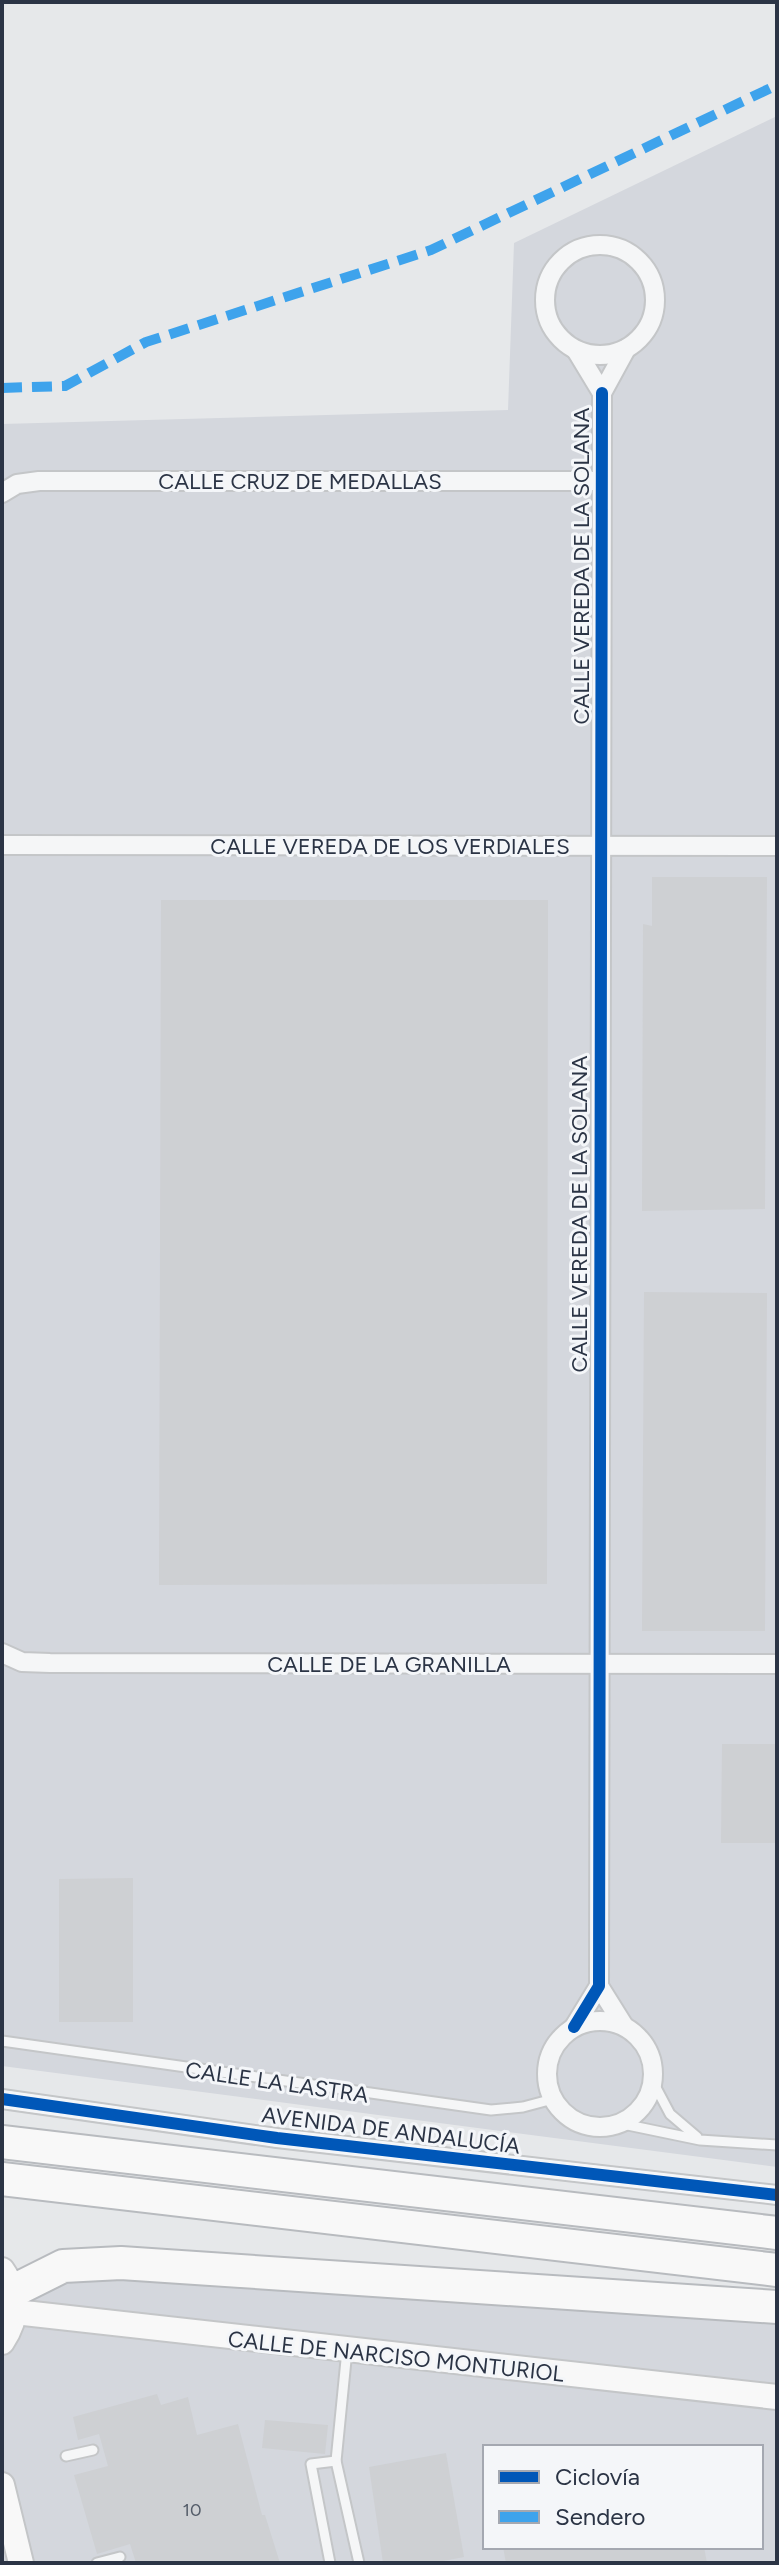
<svg xmlns="http://www.w3.org/2000/svg" width="779" height="2565" viewBox="0 0 779 2565" font-family="Figtree,sans-serif">
<rect width="100%" height="100%" fill="#e6e8ea"/>
<g fill="#d4d7dd" fill-rule="evenodd">
<path d="M777 116V2167L2 2066V424L508 410 514 243Z"/>
<path d="M48 2270 777 2307V2563H2V2276ZM485 2447H761V2547H485Z"/>
</g>
<g fill="#ced0d3">
<path d="M652 877H767L765 1209 642 1211 643 924 652 926Z"/>
<path d="M161 900H548L547 1584 159 1585Z"/>
<path d="M644 1292 767 1293 765 1631H642Z"/>
<path d="M722 1744H777V1843H721Z"/>
<path d="M133 1878V2022H59V1879Z"/>
<path d="M157 2394 161 2405 188 2397 197 2435 238 2424 262 2515H265L280 2563H136L130 2544 97 2554 74 2475 108 2466 99 2434 78 2440 73 2417Z"/>
<path d="M265 2420 328 2425 325 2454 262 2448Z"/>
<path d="M446 2453 464 2557 433 2563H383L369 2467Z"/>
<path d="M503 2547H704L707 2563H506Z"/>
</g>
<g fill="none" stroke-linecap="round" stroke-linejoin="round">
<g stroke="#c4c6c8" stroke-width="13">
<g id="lane">
<path d="M2 2041 491 2110 523 2107 553 2099"/>
<path d="M652 2080 670 2114 697 2137"/>
<path d="M618 2123 700 2140 777 2145"/>
<path d="M347 2350 336 2461 359 2563"/>
<path d="M66 2456 93 2450"/>
<path d="M97 2563 120 2557"/>
<path d="M330 2563 311 2464 336 2461"/>
</g>
</g>
<g stroke="#c4c6c8" stroke-width="22">
<g id="street">
<circle cx="600" cy="300" r="55"/>
<path d="M576 350 602 393 626 349"/>
<path d="M2 493 17 484 39 481H600"/>
<path d="M2 845 777 846"/>
<path d="M2 1653 22 1662 50 1663 777 1664"/>
<path d="M599 1986 624 2026"/>
<circle cx="600" cy="2074" r="53"/>
<path d="M574 2027 599 1986 602 393"/>
<path d="M2 2099 277 2138 777 2195"/>
</g>
</g>
<g stroke="#c4c6c8" stroke-width="28">
<g id="secondary">
<path d="M2 2270C19 2294 18 2318 2 2342"/>
<path d="M15 2312 777 2397"/>
<path d="M2 2485 21 2563"/>
</g>
</g>
<g stroke="#b8bbbf" stroke-width="36">
<g id="highway">
<path d="M2 2142 777 2233"/>
<path d="M2 2179 777 2270"/>
<path d="M13 2291 63 2266 121 2263 777 2307"/>
</g>
</g>
<use href="#lane" stroke="#f5f6f7" stroke-width="9"/>
<use href="#street" stroke="#f5f6f7" stroke-width="18"/>
<use href="#secondary" stroke="#f8f8f8" stroke-width="24"/>
<use href="#highway" stroke="#f8f8f8" stroke-width="32"/>
<path stroke="#3ea3ec" stroke-width="10" stroke-dasharray="20 10" stroke-linecap="butt" d="M2 388 65 386 146 342 431 250 777 85"/>
<g stroke="#f4f6f9" stroke-width="17">
<g id="cycleway">
<path d="M574 2027 599 1986 602 393"/>
<path d="M2 2099 277 2138 777 2195"/>
</g>
</g>
<use href="#cycleway" stroke="#0057b8" stroke-width="12"/>
</g>
<g text-anchor="middle" stroke-width="6" stroke-linejoin="round" paint-order="stroke">
<g font-size="18" fill="#545c69">
<text x="192" y="2516">10</text>
</g>
<g font-size="22" fill="#2b3445" stroke="#f4f6f9">
<text x="300" y="489">CALLE CRUZ DE MEDALLAS</text>
<text transform="translate(581 566) rotate(-90)" y="8">CALLE VEREDA DE LA SOLANA</text>
<text x="390" y="854">CALLE VEREDA DE LOS VERDIALES</text>
<text transform="translate(579 1214) rotate(-90)" y="8">CALLE VEREDA DE LA SOLANA</text>
<text x="389" y="1672">CALLE DE LA GRANILLA</text>
<text transform="translate(277 2082) rotate(8)" y="8">CALLE LA LASTRA</text>
<text transform="translate(391 2130) rotate(7)" y="8">AVENIDA DE ANDALUCÍA</text>
<text transform="translate(396 2356) rotate(6)" y="8">CALLE DE NARCISO MONTURIOL</text>
</g>
</g>
<rect width="779" height="2565" fill="none" stroke="#2b3445" stroke-width="8"/>
<rect x="483" y="2445" width="280" height="104" fill="#f4f6f9" stroke="#a4a8b1" stroke-width="2"/>
<rect x="499" y="2471" width="40" height="12" fill="#0057b8" stroke="#a4a8b1" stroke-width="2"/>
<text x="555" y="2485" font-size="24" fill="#2b3445">Ciclovía</text>
<rect x="499" y="2511" width="40" height="12" fill="#3ea3ec" stroke="#a4a8b1" stroke-width="2"/>
<text x="555" y="2525" font-size="24" fill="#2b3445">Sendero</text>
</svg>
